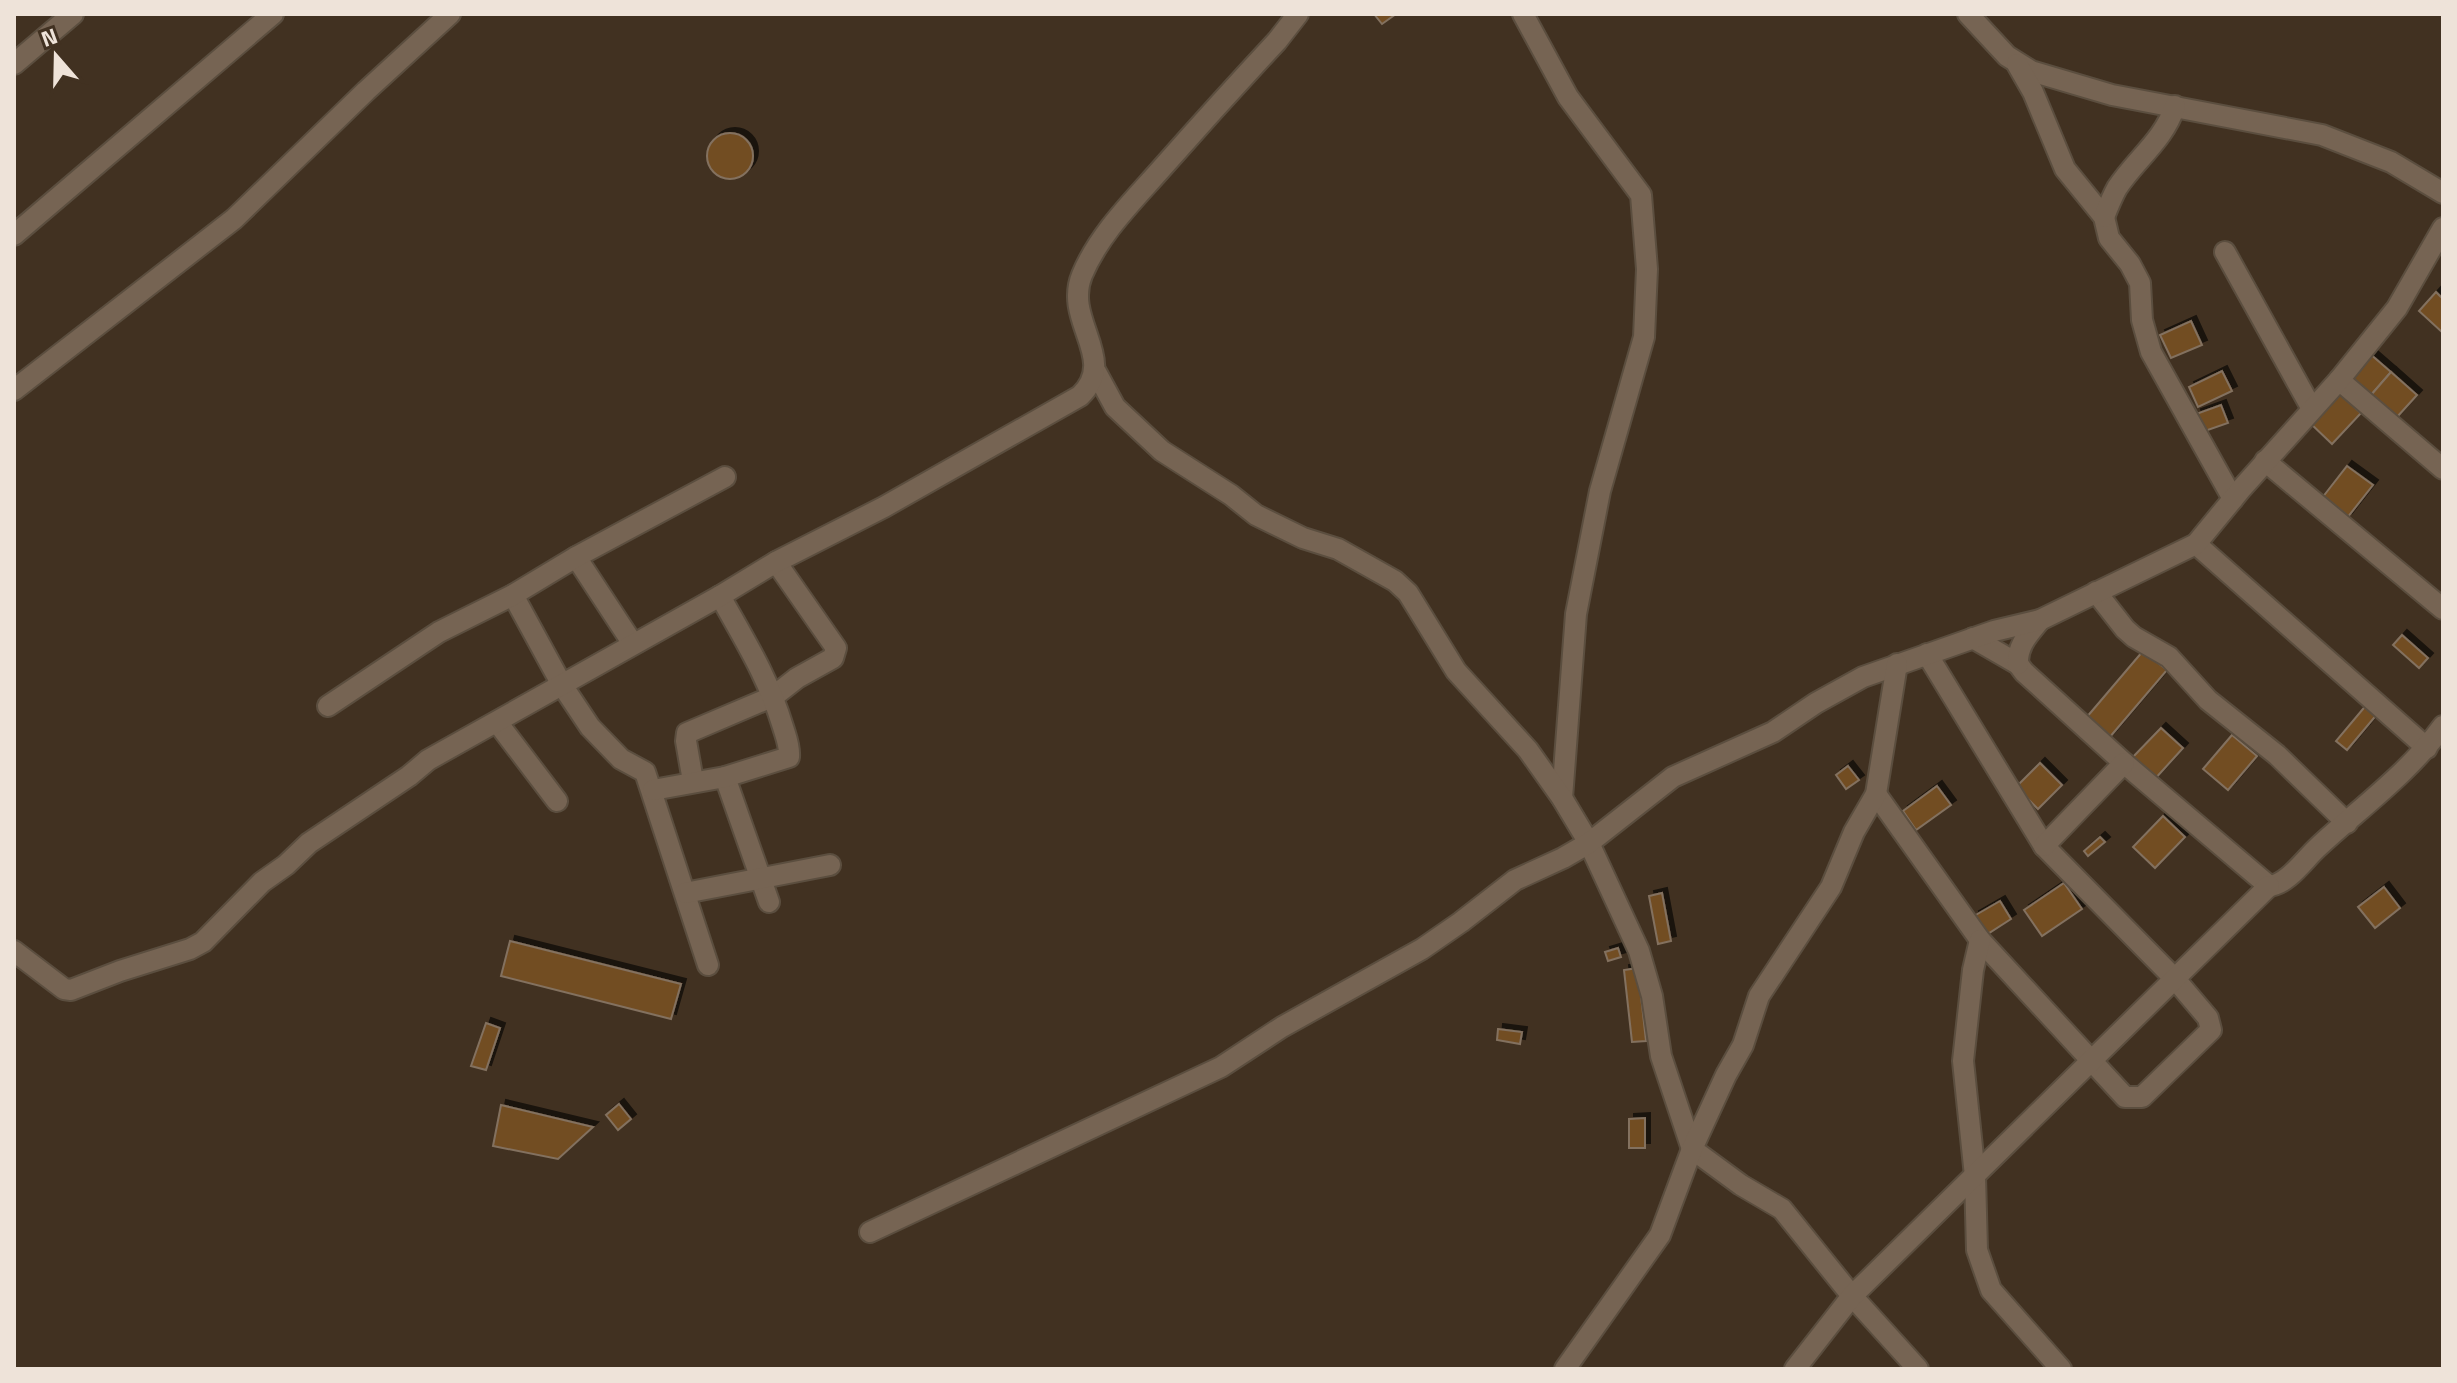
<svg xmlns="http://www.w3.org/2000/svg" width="2457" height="1383" viewBox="0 0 2457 1383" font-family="'Titillium Web',sans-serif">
<defs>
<filter id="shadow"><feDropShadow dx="5" dy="-5" stdDeviation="0" flood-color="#0009"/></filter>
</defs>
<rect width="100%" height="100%" fill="#413121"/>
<g fill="#724d24" stroke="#83715f" stroke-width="2" filter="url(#shadow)">
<path d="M1374 14H1396L1382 24Z"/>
<circle cx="730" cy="156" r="23"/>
<path d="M2436 292 2443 299V333L2419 311Z"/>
<path d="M2191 321 2202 345 2171 358 2160 335Z"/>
<path d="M2369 353 2391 372 2371 395 2349 375Z"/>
<path d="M2222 371 2232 391 2198 407 2189 387Z"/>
<path d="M2391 372 2417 395 2397 417 2371 395Z"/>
<path d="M2338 392 2361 413 2332 444 2309 422Z"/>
<path d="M2221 405 2228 423 2202 432 2196 414Z"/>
<path d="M2347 466 2373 485 2347 518 2322 498Z"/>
<path d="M2402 635 2428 658 2419 668 2393 645Z"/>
<path d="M2143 651 2167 670 2109 738 2086 718Z"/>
<path d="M2368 703 2379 712 2347 750 2336 741Z"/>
<path d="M2161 728 2183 748 2153 781 2130 760Z"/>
<path d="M2232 735 2257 756 2228 790 2203 769Z"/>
<path d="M2040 763 2062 785 2038 809 2016 787Z"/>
<path d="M1848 766 1859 780 1846 789 1836 775Z"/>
<path d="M1937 786 1951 805 1916 830 1903 811Z"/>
<path d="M2163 816 2185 837 2155 868 2133 847Z"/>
<path d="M2100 837 2105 842 2088 856 2084 851Z"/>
<path d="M2064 883 2082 909 2042 936 2024 910Z"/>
<path d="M2384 887 2400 908 2375 928 2358 907Z"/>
<path d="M1662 893 1671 941 1658 944 1649 896Z"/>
<path d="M2000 901 2011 919 1986 935 1974 916Z"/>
<path d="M510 941 681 984 671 1019 501 976Z"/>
<path d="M1618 948 1621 957 1608 961 1605 952Z"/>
<path d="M1638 968 1646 1041 1632 1042 1624 970Z"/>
<path d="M486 1023 500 1028 486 1070 471 1066Z"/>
<path d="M1498 1029 1522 1032 1520 1044 1497 1040Z"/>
<path d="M619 1104 631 1119 618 1130 606 1115Z"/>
<path d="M501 1105 593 1127 558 1159 493 1146Z"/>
<path d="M1645 1118V1148H1629V1119Z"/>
</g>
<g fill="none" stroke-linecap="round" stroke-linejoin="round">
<g stroke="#5b4e3f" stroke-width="24">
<g id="street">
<path d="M1523 14 1568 97 1641 195 1647 269 1644 337 1600 491 1576 614 1562 798"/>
<path d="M1968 14 2007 56 2031 71 2112 95 2322 135 2391 162 2443 193"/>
<path d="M14 64 73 14"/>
<path d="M2017 64 2033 92 2065 169 2104 217 2109 238 2130 264 2140 283 2142 320 2151 352 2233 499"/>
<path d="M2104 217C2108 207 2112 197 2117 188 2136 159 2164 140 2175 106"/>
<path d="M14 235 273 14"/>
<path d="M2225 252 2312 409"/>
<path d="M1096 372 1115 407 1162 451 1231 495 1256 515 1303 538 1338 549 1395 581 1408 593 1456 671 1528 750 1562 798 1589 843 1639 951 1652 996 1661 1056 1692 1149 1741 1185 1782 1209 1852 1296 1918 1369"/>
<path d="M2339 380 2443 469"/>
<path d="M14 390 234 219 366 91 450 14"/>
<path d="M2265 461 2443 609"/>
<path d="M2196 544 2427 748"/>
<path d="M576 557 633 644"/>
<path d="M2096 592 2125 629 2134 637 2169 657 2208 700 2277 755 2347 823"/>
<path d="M513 595 562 685 590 727 621 759 645 772 708 965"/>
<path d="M1973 638 2018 664 2024 672 2124 763 2269 886C2287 885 2304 860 2317 848 2360 808 2408 774 2443 726"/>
<path d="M2018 664C2017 645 2029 634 2040 620"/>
<path d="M328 706 439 632 513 595 576 557 725 477"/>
<path d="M497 722 557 801"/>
<path d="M725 777 769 902"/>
<path d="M693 781 686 741 687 733 774 696 797 678 833 658 836 648 776 562"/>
<path d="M653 790 725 777 789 757C790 746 786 737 783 727 768 677 745 641 720 596"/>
<path d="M1876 794 1980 940 2125 1097H2142L2211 1030 2208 1018 2175 979 2044 846 1927 654"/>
<path d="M2044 846 2124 763"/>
<path d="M685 893 830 865"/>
<path d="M1980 940 1973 970 1963 1061 1975 1176 1977 1250 1991 1290 2061 1369"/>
<path d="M14 951 64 989 71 990 120 971 190 949 203 942 262 882 286 865 309 843 409 776 428 760 720 596 776 562 884 507 1080 396C1119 359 1063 321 1082 275 1099 234 1133 201 1162 168 1200 125 1238 83 1277 41L1298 14"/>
<path d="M870 1232 1221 1067 1282 1027 1422 949 1461 922 1515 880 1563 858 1589 843 1673 777 1773 732 1816 703 1863 677 1994 631 2040 620 2196 544 2242 488 2339 380 2397 308 2443 228"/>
<path d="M1565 1369 1660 1235 1692 1149 1726 1075 1743 1045 1759 996 1831 887 1854 832 1876 794 1897 664"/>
<path d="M1795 1369 1852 1296 2269 886"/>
</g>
</g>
<use href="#street" stroke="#766453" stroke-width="20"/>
</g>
<rect width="2457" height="1383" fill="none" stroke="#eee3d9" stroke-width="32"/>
<g transform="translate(56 56) rotate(340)" stroke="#413121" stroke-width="6" paint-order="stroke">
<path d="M0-6L14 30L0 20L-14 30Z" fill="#eee3d9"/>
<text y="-12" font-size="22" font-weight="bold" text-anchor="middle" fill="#eee3d9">N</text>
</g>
</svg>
